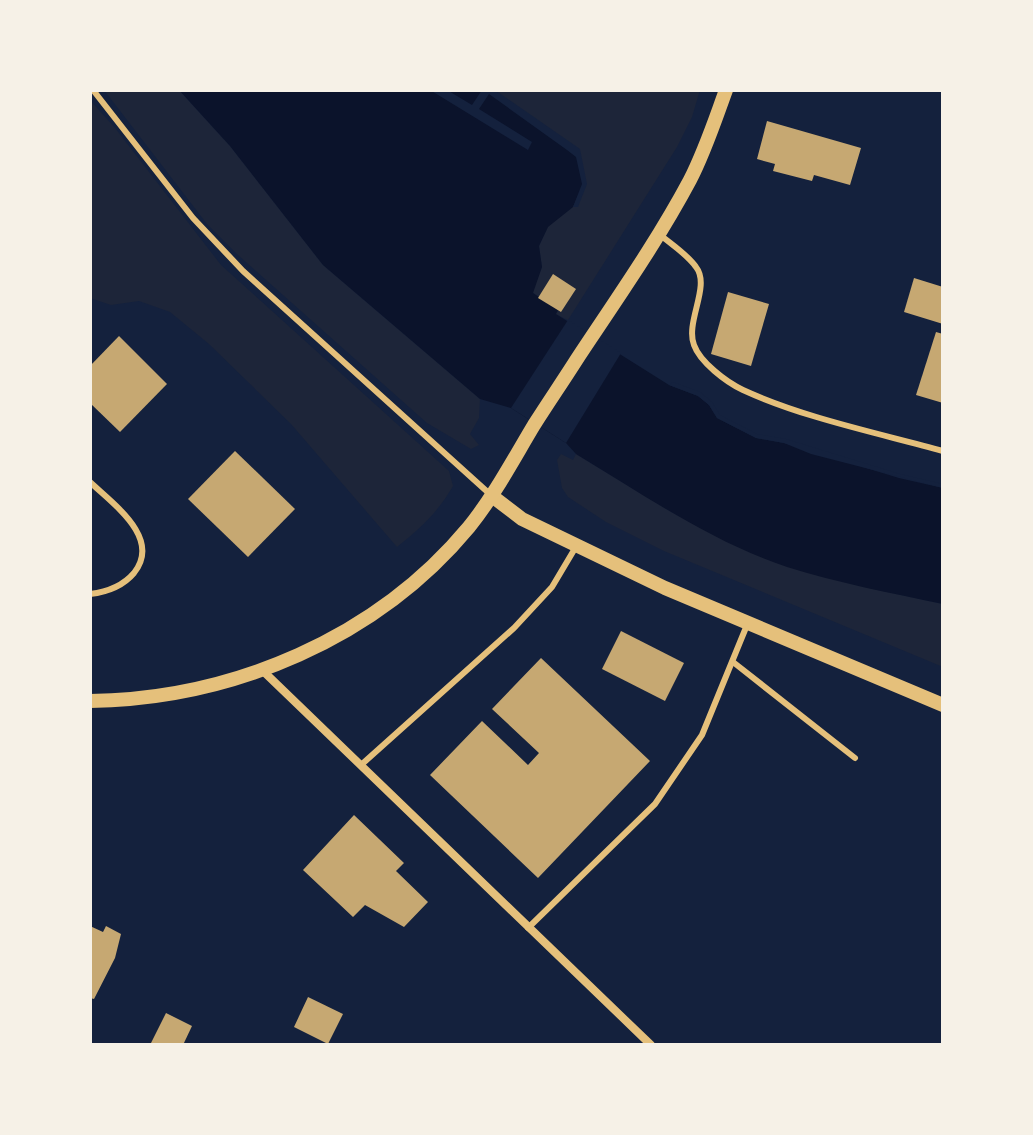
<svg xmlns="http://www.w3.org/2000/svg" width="1033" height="1135" viewBox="0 0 1033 1135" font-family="'Playfair Display',serif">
<rect width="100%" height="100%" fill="#14213d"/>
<g fill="#1d2539">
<path d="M104 90H179L230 146 323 265 480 399 479 418 470 434 479 445 471 449 427 423 238 255 207 224Z"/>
<path d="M488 90H700L692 117 677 147 568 320 555 314 558 311 532 292 542 267 539 246 548 226 573 207Z"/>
<path d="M90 100 115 128 221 265 449 471 453 486C438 512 420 529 397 547L291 424 209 344 170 312 139 301 111 305 90 298Z"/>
<path d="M561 454 573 460 576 454 673 513 726 541 869 588 943 604V667L664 551 606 522 568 497 562 488 557 460Z"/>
</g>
<path fill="#0b132b" d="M179 90H488L578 153 583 184 573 207 548 227 539 246 542 267 533 293 558 310 556 314 669 385 698 396 709 405 717 418 756 438 784 443 899 478 943 488V604C891 593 838 583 787 567 712 542 644 495 576 454L566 443 511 408 480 399 323 265 230 146Z"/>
<g fill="#14213d">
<path d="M430 90H447L472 105 482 90H495L580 149 587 184 578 207H573L582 184 576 157 567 150 489 94 479 109 532 142 528 150Z"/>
<path d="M568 320 621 353 566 443 511 408Z"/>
<path d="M673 382 700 392 712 402 720 415 757 434 786 439 900 474 943 484V488L811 454 784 443 756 438 717 418 709 405 698 396 669 385Z"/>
</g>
<g fill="#c6a872">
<path d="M767 121 861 148 850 185 814 175 812 181 773 171 775 164 757 159Z"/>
<path d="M553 274 576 289 561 312 538 298Z"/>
<path d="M914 278 943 287V324L904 312Z"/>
<path d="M728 292 769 304 751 366 711 354Z"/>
<path d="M936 332 943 334V403L916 395Z"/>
<path d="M119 336 167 384 120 432 90 403V366Z"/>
<path d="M235 451 295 509 248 557 188 499Z"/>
<path d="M621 631 684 663 665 701 602 669Z"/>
<path d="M541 658 650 761 538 878 430 775 482 721 528 765 539 753 492 709Z"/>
<path d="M354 815 404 863 396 871 428 902 404 927 365 905 353 917 303 870Z"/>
<path d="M90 926 103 932 106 926 121 934 115 958 94 999 90 998Z"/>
<path d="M308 997 343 1014 328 1044 294 1027Z"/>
<path d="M166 1013 192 1026 183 1045 151 1043Z"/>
</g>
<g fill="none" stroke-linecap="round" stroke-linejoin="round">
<g stroke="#e5c07b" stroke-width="6">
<path d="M93 90 193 218 243 271 492 496"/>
<path d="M659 234C671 244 687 254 696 267 711 286 685 322 694 345 700 362 726 382 743 390 804 418 878 433 943 451"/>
<path d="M90 482C113 504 162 538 134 573 123 586 107 592 90 594"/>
<path d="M733 662 855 758"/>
<path d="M361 765 514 628 552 587 577 545"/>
<path d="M528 928 655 804 702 735 747 625"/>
</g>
<path stroke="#e5c07b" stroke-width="8" d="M262 670 651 1045"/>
<g stroke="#e5c07b" stroke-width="14">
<path d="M492 496 522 519 665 588 943 705"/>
<path d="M90 701C233 699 377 638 469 527 494 496 513 460 534 425 548 403 563 381 577 359 616 300 657 242 690 180 705 151 715 120 726 90"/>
</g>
</g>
<rect width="1033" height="1135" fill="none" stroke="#f6f1e7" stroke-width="184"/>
</svg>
